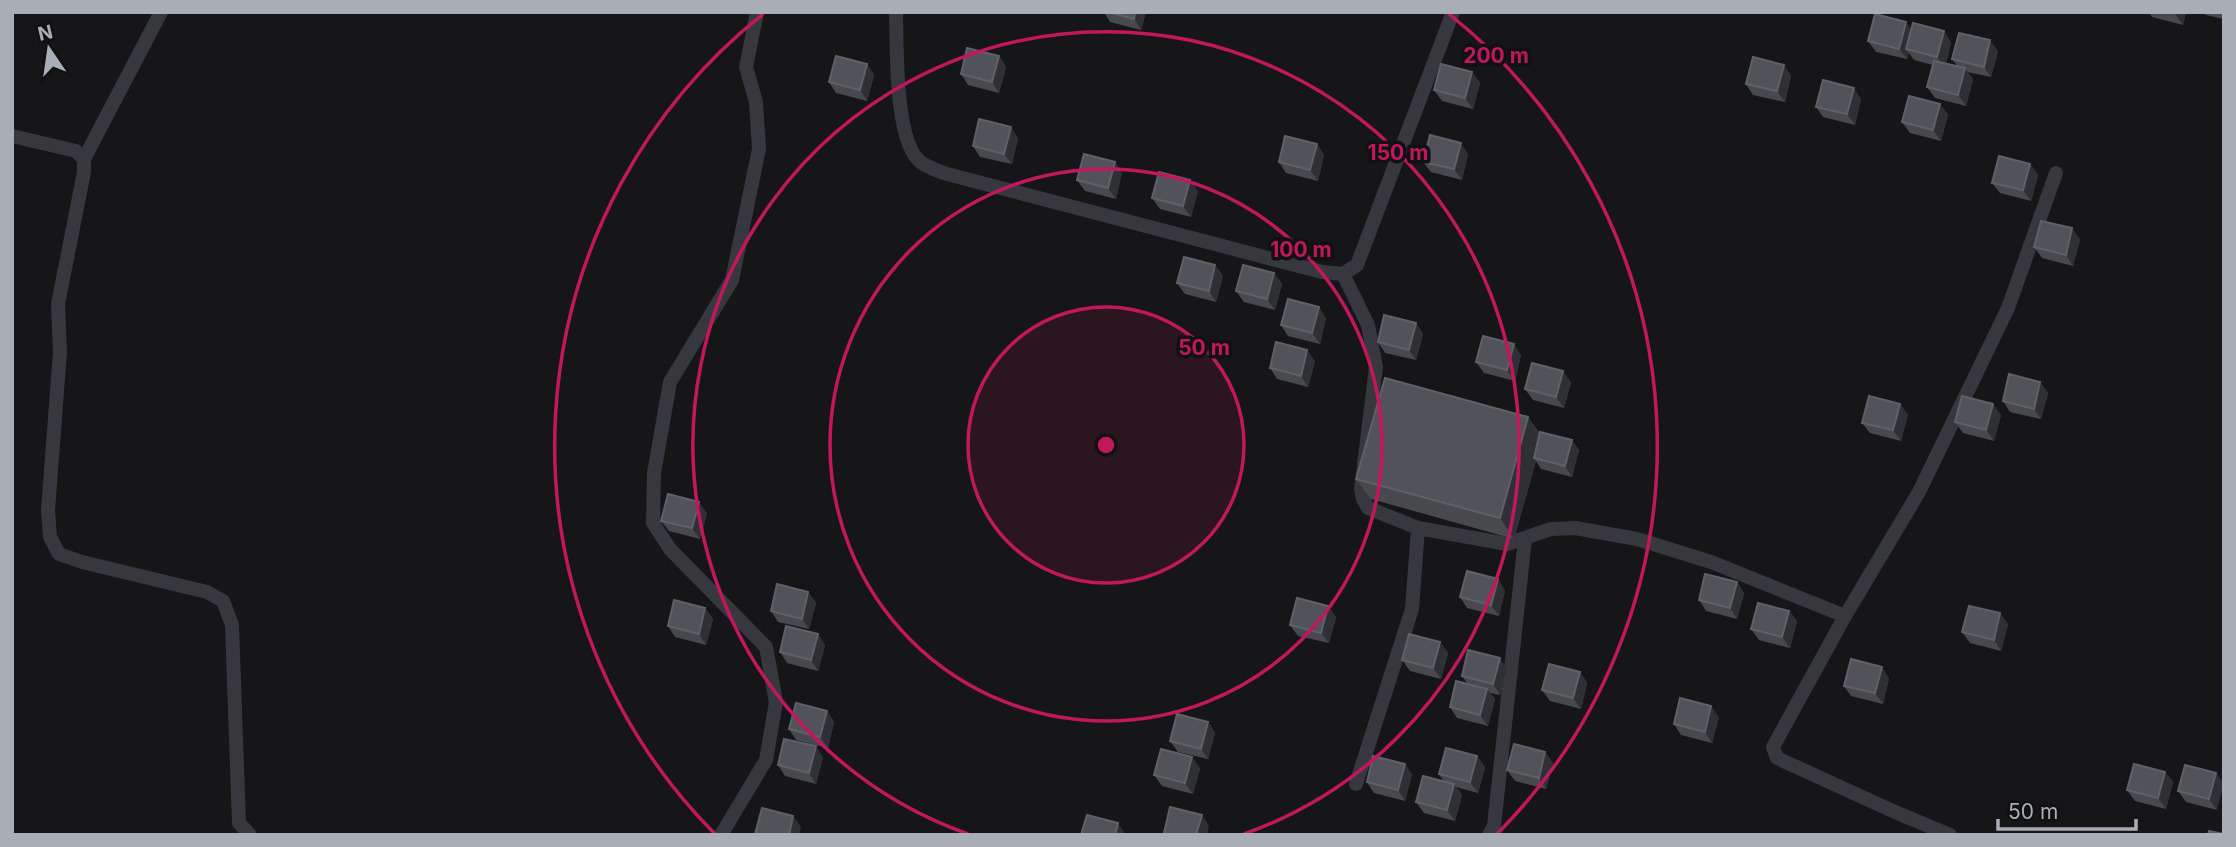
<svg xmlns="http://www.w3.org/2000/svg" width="2236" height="847" viewBox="0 0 2236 847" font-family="Inter,sans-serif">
<rect width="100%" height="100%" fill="#161618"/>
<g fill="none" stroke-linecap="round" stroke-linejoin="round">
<g stroke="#37383d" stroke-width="14">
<path d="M896 12C897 45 894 145 922 163 929 168 939 171 947 174L1322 272 1343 274 1357 265 1453 12"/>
<path d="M12 136 76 151 84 159V172L58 304 60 352 48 510 50 537 59 554 82 562 207 592 223 601 232 625 239 823 250 835"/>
<path d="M84 159 161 12"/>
<path d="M1343 274 1368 325 1376 367 1361 489 1363 499 1368 508 1418 528 1507 544 1551 529 1575 528 1637 539 1711 562 1845 616"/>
<path d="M1356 784 1412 609 1418 528"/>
<path d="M721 835 766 760 776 702 766 647 670 549 653 523 654 473 670 382 732 280 759 149 756 102 746 67 757 12"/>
<path d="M1489 835 1494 826 1525 539"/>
<path d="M1950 835 1895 812 1777 758 1773 747 1845 616 1919 492 2008 308 2056 173"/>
</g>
</g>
<g fill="#47494d">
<path d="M1104 12H1146L1141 30 1110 22Z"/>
<path d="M2149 12H2186L2183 25 2152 17Z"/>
<path d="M2204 12H2224V19L2206 15Z"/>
<path d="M1911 30 1951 42 1946 64 1958 67 1952 59 1998 51 1991 77 1967 72 1973 79 1966 106 1935 98 1927 87 1933 65 1914 60 1909 53 1907 59 1876 52 1868 41Z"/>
<path d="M999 56 1006 67 999 93 968 85 961 74Z"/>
<path d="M867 64 874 75 867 101 836 93 829 82Z"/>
<path d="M1784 65 1791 76 1785 102 1753 95 1746 84Z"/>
<path d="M1472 72 1480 83 1473 109 1442 101 1434 90Z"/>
<path d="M1861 99 1855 125 1823 117 1816 107Z"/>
<path d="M1948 114 1941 141 1910 133 1902 122Z"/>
<path d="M1018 138 1012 164 980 157 973 146Z"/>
<path d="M1317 144 1324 155 1318 181 1286 173 1279 162Z"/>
<path d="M1468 154 1462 180 1431 172 1423 162Z"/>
<path d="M2030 164 2038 175 2031 201 2000 193 1992 183Z"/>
<path d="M1122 173 1116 199 1085 191 1077 180Z"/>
<path d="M1198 191 1191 217 1160 209 1152 198Z"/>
<path d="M2080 239 2073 266 2042 258 2034 247Z"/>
<path d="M1215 265 1223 276 1216 302 1185 294 1177 283Z"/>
<path d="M1274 273 1282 284 1275 310 1244 302 1236 291Z"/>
<path d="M1326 318 1320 344 1288 336 1281 325Z"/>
<path d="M1416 323 1423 334 1416 360 1385 353 1378 342Z"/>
<path d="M1521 355 1515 381 1484 373 1476 362Z"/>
<path d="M1315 361 1308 387 1277 379 1270 368Z"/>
<path d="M1571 382 1564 408 1533 400 1525 389Z"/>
<path d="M2040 382 2048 393 2041 419 2010 412 2003 401Z"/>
<path d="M1900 404 1908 415 1901 441 1870 433 1862 423Z"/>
<path d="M2001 415 1994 441 1963 433 1955 422Z"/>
<path d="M1528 417 1540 434 1572 440 1579 450 1572 477 1541 469 1536 461 1514 539 1371 499 1356 479Z"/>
<path d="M707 513 700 539 669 531 661 521Z"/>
<path d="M1737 582 1744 593 1737 619 1706 611 1699 600Z"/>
<path d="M1505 590 1499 616 1467 608 1460 597Z"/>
<path d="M808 592 816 603 809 629 778 622 771 611Z"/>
<path d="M1328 606 1336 617 1329 643 1298 636 1290 625Z"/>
<path d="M705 608 713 619 706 645 675 637 668 626Z"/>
<path d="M1789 611 1797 621 1790 648 1759 640 1751 629Z"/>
<path d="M2008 624 2001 651 1970 643 1962 632Z"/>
<path d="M818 634 825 645 818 671 787 663 780 652Z"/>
<path d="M1440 642 1448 653 1441 679 1410 671 1402 660Z"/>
<path d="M1507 669 1500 695 1490 693 1495 699 1488 726 1457 718 1450 707 1467 683 1462 676Z"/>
<path d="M1580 672 1587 683 1581 709 1550 701 1542 690Z"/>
<path d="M1889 678 1883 704 1851 696 1844 686Z"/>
<path d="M827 711 834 722 828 748 796 740 789 729Z"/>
<path d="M1719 717 1712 743 1681 735 1674 724Z"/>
<path d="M1208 722 1215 733 1208 759 1178 752 1170 741Z"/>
<path d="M1545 752 1553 763 1546 789 1515 781 1507 770Z"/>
<path d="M1477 756 1485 767 1478 793 1456 787 1462 795 1455 821 1424 813 1416 802 1444 782 1439 774Z"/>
<path d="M823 757 816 784 785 776 778 765Z"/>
<path d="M1405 764 1412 775 1405 801 1374 793 1367 782Z"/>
<path d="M1200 768 1193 794 1162 786 1154 775Z"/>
<path d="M2165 772 2173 782 2166 809 2135 801 2127 790Z"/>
<path d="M2216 773 2217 810 2186 802 2178 791Z"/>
</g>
<g fill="#2f3033">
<path d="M1135 12H1146L1141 30 1134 19Z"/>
<path d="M2176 12H2186L2183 25 2175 14Z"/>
<path d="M1906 22 1914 33 1906 49 1909 53 1907 59 1899 49Z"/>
<path d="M1944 31 1951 42 1945 68 1937 57Z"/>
<path d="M1990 40 1998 51 1991 77 1984 67Z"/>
<path d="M999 56 1006 67 999 93 992 82Z"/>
<path d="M867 64 874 75 867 101 860 90Z"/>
<path d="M1784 65 1791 76 1785 102 1777 91Z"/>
<path d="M1965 68 1973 79 1966 106 1958 95Z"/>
<path d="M1472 72 1480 83 1473 109 1465 98Z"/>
<path d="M1854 88 1861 99 1855 125 1847 114Z"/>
<path d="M1940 104 1948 114 1941 141 1933 130Z"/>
<path d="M1011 127 1018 138 1012 164 1004 154Z"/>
<path d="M1461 143 1468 154 1462 180 1454 169Z"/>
<path d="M1317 144 1324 155 1318 181 1310 170Z"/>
<path d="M1115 162 1122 173 1116 199 1108 188Z"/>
<path d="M2030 164 2038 175 2031 201 2023 190Z"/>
<path d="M1190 180 1198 191 1191 217 1183 206Z"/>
<path d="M2072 228 2080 239 2073 266 2066 255Z"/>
<path d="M1215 265 1223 276 1216 302 1209 291Z"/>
<path d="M1274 273 1282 284 1275 310 1267 299Z"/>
<path d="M1319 307 1326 318 1320 344 1312 333Z"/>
<path d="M1416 323 1423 334 1416 360 1409 350Z"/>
<path d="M1514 344 1521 355 1515 381 1507 370Z"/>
<path d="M1307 350 1315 361 1308 387 1301 376Z"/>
<path d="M1563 371 1571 382 1564 408 1556 397Z"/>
<path d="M2040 382 2048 393 2041 419 2034 409Z"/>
<path d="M1900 404 1908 415 1901 441 1893 430Z"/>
<path d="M1993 404 2001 415 1994 441 1986 430Z"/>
<path d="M1528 417 1542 438 1534 458 1536 461 1514 539 1500 518Z"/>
<path d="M1572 440 1579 450 1572 477 1565 466Z"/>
<path d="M699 502 707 513 700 539 692 528Z"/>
<path d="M1498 579 1505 590 1499 616 1491 605Z"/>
<path d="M1737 582 1744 593 1737 619 1730 608Z"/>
<path d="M808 592 816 603 809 629 802 619Z"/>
<path d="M1328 606 1336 617 1329 643 1321 633Z"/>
<path d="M705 608 713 619 706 645 699 634Z"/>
<path d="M1789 611 1797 621 1790 648 1782 637Z"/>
<path d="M2000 613 2008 624 2001 651 1994 640Z"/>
<path d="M818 634 825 645 818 671 811 660Z"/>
<path d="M1440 642 1448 653 1441 679 1433 668Z"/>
<path d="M1500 658 1507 669 1500 695 1493 684Z"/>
<path d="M1882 667 1889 678 1883 704 1875 693Z"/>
<path d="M1580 672 1587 683 1581 709 1573 698Z"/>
<path d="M1487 689 1495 699 1488 726 1480 715Z"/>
<path d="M1711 706 1719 717 1712 743 1705 732Z"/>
<path d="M827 711 834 722 828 748 820 737Z"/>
<path d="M1208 722 1215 733 1208 759 1201 749Z"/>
<path d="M816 746 823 757 816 784 809 773Z"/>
<path d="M1545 752 1553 763 1546 789 1539 778Z"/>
<path d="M1477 756 1485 767 1478 793 1470 782Z"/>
<path d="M1192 757 1200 768 1193 794 1185 783Z"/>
<path d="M1405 764 1412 775 1405 801 1398 790Z"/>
<path d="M2165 772 2173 782 2166 809 2158 798Z"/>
<path d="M2216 773 2224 783 2217 810 2209 799Z"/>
<path d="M1454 784 1462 795 1455 821 1447 810Z"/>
<path d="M1202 815 1209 826 1207 835H1196Z"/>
<path d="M793 816 801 827 799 835H789Z"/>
<path d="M1118 823 1125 834V835H1115Z"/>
</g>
<g fill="#525359" stroke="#5f6168" stroke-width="2">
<path d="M1108 12H1135L1134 19Z"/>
<path d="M1875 14 1906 22 1899 49 1868 41Z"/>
<path d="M1913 23 1944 31 1937 57 1906 49Z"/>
<path d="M1959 33 1990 40 1984 67 1952 59Z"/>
<path d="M967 48 999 56 992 82 961 74Z"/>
<path d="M836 56 867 64 860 90 829 82Z"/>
<path d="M1753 57 1784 65 1777 91 1746 84Z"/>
<path d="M1934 61 1965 68 1958 95 1927 87Z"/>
<path d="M1441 64 1472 72 1465 98 1434 90Z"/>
<path d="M1823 80 1854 88 1847 114 1816 107Z"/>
<path d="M1909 96 1940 104 1933 130 1902 122Z"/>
<path d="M979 119 1011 127 1004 154 973 146Z"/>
<path d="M1430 135 1461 143 1454 169 1423 162Z"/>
<path d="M1285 136 1317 144 1310 170 1279 162Z"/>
<path d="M1084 154 1115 162 1108 188 1077 180Z"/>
<path d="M1999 156 2030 164 2023 190 1992 183Z"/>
<path d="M1159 172 1190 180 1183 206 1152 198Z"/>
<path d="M2041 221 2072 228 2066 255 2034 247Z"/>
<path d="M1184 257 1215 265 1209 291 1177 283Z"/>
<path d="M1243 265 1274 273 1267 299 1236 291Z"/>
<path d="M1288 299 1319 307 1312 333 1281 325Z"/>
<path d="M1384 315 1416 323 1409 350 1378 342Z"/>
<path d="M1483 336 1514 344 1507 370 1476 362Z"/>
<path d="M1276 342 1307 350 1301 376 1270 368Z"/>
<path d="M1532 363 1563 371 1556 397 1525 389Z"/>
<path d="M2009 374 2040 382 2034 409 2003 401Z"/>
<path d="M1385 378 1528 417 1500 518 1356 479Z"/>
<path d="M1869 396 1900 404 1893 430 1862 423Z"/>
<path d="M1962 396 1993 404 1986 430 1955 422Z"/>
<path d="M1540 432 1572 440 1565 466 1534 458Z"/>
<path d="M668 494 699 502 692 528 661 521Z"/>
<path d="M1467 571 1498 579 1491 605 1460 597Z"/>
<path d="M1705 574 1737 582 1730 608 1699 600Z"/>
<path d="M777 584 808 592 802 619 771 611Z"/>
<path d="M1297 598 1328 606 1321 633 1290 625Z"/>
<path d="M674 600 705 608 699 634 668 626Z"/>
<path d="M1758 603 1789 611 1782 637 1751 629Z"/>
<path d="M1969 606 2000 613 1994 640 1962 632Z"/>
<path d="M786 626 818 634 811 660 780 652Z"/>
<path d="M1409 634 1440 642 1433 668 1402 660Z"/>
<path d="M1468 650 1500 658 1493 684 1462 676Z"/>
<path d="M1851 659 1882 667 1875 693 1844 686Z"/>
<path d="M1549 664 1580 672 1573 698 1542 690Z"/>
<path d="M1456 681 1487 689 1480 715 1450 707Z"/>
<path d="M1680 698 1711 706 1705 732 1674 724Z"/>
<path d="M796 703 827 711 820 737 789 729Z"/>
<path d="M1177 714 1208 722 1201 749 1170 741Z"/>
<path d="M784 739 816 746 809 773 778 765Z"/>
<path d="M1514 744 1545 752 1539 778 1507 770Z"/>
<path d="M1446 748 1477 756 1470 782 1439 774Z"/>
<path d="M1161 749 1192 757 1185 783 1154 775Z"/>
<path d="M1373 756 1405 764 1398 790 1367 782Z"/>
<path d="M2134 764 2165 772 2158 798 2127 790Z"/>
<path d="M2185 765 2216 773 2209 799 2178 791Z"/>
<path d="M1423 776 1454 784 1447 810 1416 802Z"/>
<path d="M1170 807 1202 815 1196 835H1171L1164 833Z"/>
<path d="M762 808 793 816 789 835 755 834Z"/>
<path d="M1087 815 1118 823 1115 835H1081Z"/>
<path d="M2209 831 2224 834V835H2208Z"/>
</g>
<circle cx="1106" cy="445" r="138" fill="#c2185b" fill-opacity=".12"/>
<g fill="none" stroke="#c2185b" stroke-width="3.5">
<circle cx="1106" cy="445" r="138"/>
<circle cx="1106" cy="445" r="276"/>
<path d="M968 834A413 413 0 1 1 1244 834"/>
<path d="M716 835A551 551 0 0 1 763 14M1449 14A551 551 0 0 1 1496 835"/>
</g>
<circle cx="1106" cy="445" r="10" fill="#c2185b" stroke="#111113" stroke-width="3.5"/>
<g font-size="21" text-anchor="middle" font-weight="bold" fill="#c2185b" stroke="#111113" stroke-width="7" stroke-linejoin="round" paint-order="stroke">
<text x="1496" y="63">200 m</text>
<text x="1398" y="160">150 m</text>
<text x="1301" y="257">100 m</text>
<text x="1204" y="355">50 m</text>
</g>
<rect width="2236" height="847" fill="none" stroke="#a8adb8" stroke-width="28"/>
<g transform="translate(49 49) rotate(347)" stroke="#111113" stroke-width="5" paint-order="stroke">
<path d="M0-5L12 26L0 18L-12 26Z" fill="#a8adb8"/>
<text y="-10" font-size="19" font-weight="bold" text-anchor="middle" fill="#a8adb8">N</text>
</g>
<path d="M1998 819v10h138v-10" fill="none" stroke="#a8adb8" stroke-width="3.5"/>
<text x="2008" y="819" font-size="21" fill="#a8adb8" stroke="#111113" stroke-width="5" paint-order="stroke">50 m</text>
</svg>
